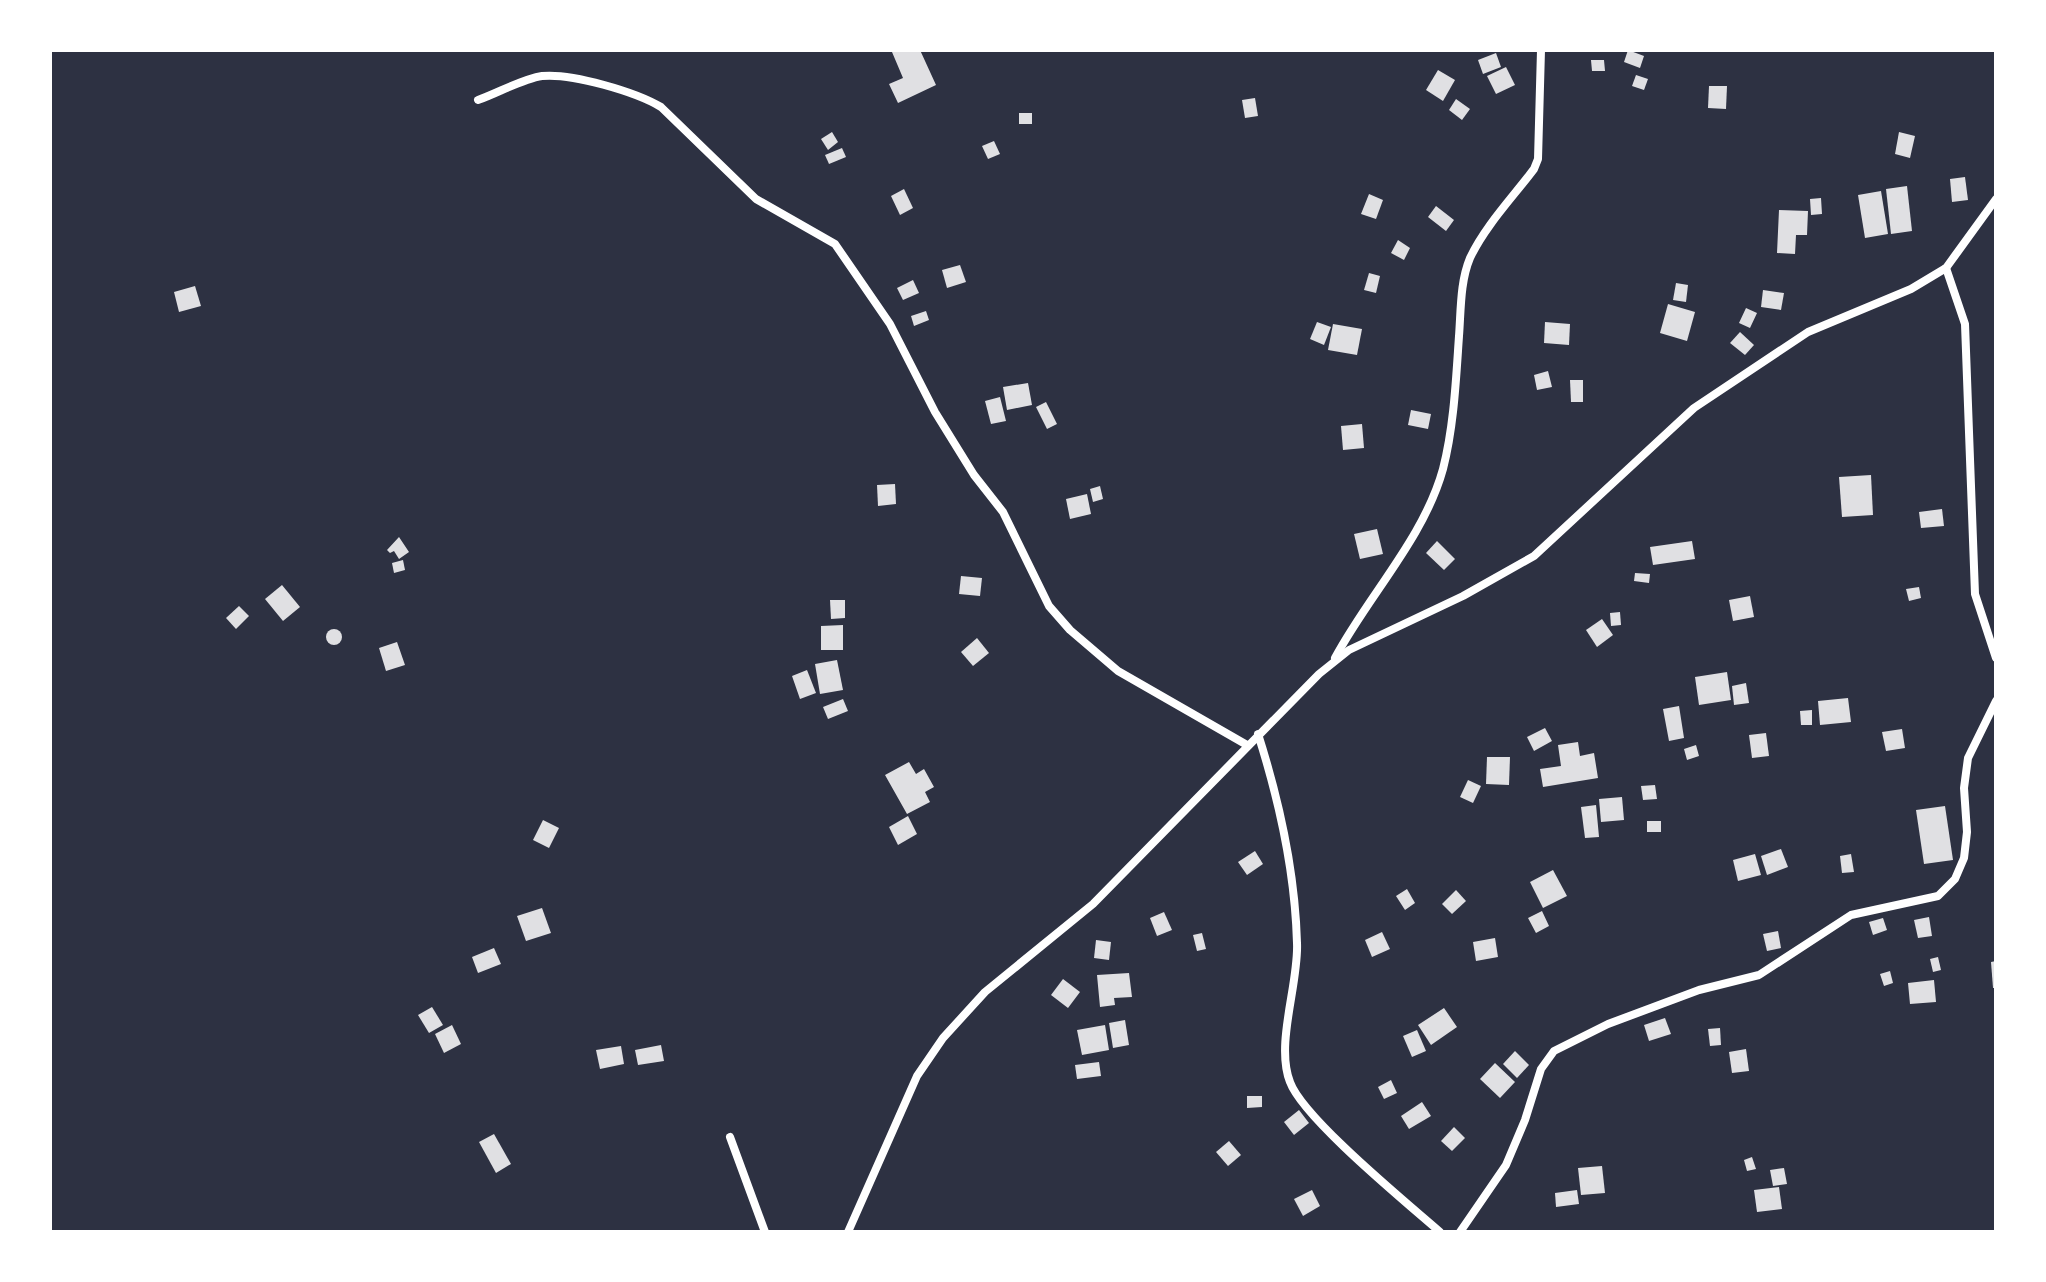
<svg xmlns="http://www.w3.org/2000/svg" width="2046" height="1282" viewBox="0 0 2046 1282" font-family="Figtree,sans-serif">
<rect width="100%" height="100%" fill="#2d3142"/>
<g fill="#e0e0e3">
<path d="M896 50H920L936 85 898 103 889 84 903 78 892 52Z"/>
<path d="M1628 50 1644 56 1640 68 1624 62Z"/>
<path d="M1496 53 1501 67 1483 74 1478 60Z"/>
<path d="M1591 60H1604L1605 71H1592Z"/>
<path d="M1506 67 1515 85 1496 94 1487 76Z"/>
<path d="M1438 70 1455 80 1443 101 1426 90Z"/>
<path d="M1636 75 1648 79 1644 90 1632 86Z"/>
<path d="M1709 86H1727L1726 109 1708 108Z"/>
<path d="M1255 98 1258 116 1245 118 1242 100Z"/>
<path d="M1456 99 1470 109 1462 120 1449 110Z"/>
<rect x="1019" y="113" width="13" height="11"/>
<path d="M832 132 838 142 828 150 821 139Z"/>
<path d="M1899 132 1915 136 1910 158 1895 154Z"/>
<path d="M994 141 1000 154 988 159 982 146Z"/>
<path d="M842 148 846 157 829 164 825 155Z"/>
<path d="M1965 177 1968 200 1952 202 1950 179Z"/>
<path d="M1907 186 1912 231 1891 234 1886 189Z"/>
<path d="M904 189 913 208 900 215 891 196Z"/>
<path d="M1881 191 1888 234 1865 238 1858 195Z"/>
<path d="M1369 194 1383 200 1376 219 1361 214Z"/>
<path d="M1821 198 1822 214 1811 215 1810 199Z"/>
<path d="M1436 206 1454 220 1446 231 1428 217Z"/>
<path d="M1779 210 1808 211 1807 235H1796L1795 254 1777 253Z"/>
<path d="M1398 240 1410 248 1404 260 1391 253Z"/>
<path d="M960 265 966 282 947 288 942 270Z"/>
<path d="M1369 273 1380 276 1376 293 1364 290Z"/>
<path d="M913 280 919 293 903 300 897 288Z"/>
<path d="M1676 283 1688 285 1686 302 1673 300Z"/>
<path d="M195 286 201 306 179 312 174 292Z"/>
<path d="M1763 290 1784 293 1781 310 1761 307Z"/>
<path d="M1668 304 1695 312 1687 341 1660 333Z"/>
<path d="M1746 308 1757 313 1750 328 1739 323Z"/>
<path d="M926 311 929 320 914 326 911 316Z"/>
<path d="M1317 322 1331 327 1324 345 1310 339Z"/>
<path d="M1545 322 1570 324 1569 345 1544 343Z"/>
<path d="M1333 324 1362 329 1357 355 1328 350Z"/>
<path d="M1740 332 1754 345 1745 355 1730 343Z"/>
<path d="M1548 371 1552 387 1537 390 1534 375Z"/>
<path d="M1570 380H1583V402H1571Z"/>
<path d="M1028 383 1032 405 1007 410 1003 387Z"/>
<path d="M1000 397 1006 421 991 424 985 401Z"/>
<path d="M1046 402 1057 424 1047 429 1036 407Z"/>
<path d="M1411 410 1431 414 1428 429 1408 425Z"/>
<path d="M1362 424 1364 448 1343 450 1341 426Z"/>
<path d="M1871 475 1873 515 1842 517 1839 477Z"/>
<path d="M895 484 896 504 878 506 877 485Z"/>
<path d="M1100 486 1103 499 1093 502 1090 489Z"/>
<path d="M1087 494 1091 514 1070 519 1066 499Z"/>
<path d="M1942 509 1944 526 1921 528 1919 512Z"/>
<path d="M1377 529 1383 554 1360 559 1354 534Z"/>
<path d="M399 537 409 552 399 559 394 551 390 553 387 550Z"/>
<path d="M1437 541 1455 559 1444 570 1426 553Z"/>
<path d="M1692 541 1695 559 1653 565 1650 547Z"/>
<path d="M403 560 405 570 394 573 392 563Z"/>
<path d="M1635 573 1650 574 1649 583 1634 581Z"/>
<path d="M961 576 982 578 980 596 959 594Z"/>
<path d="M282 585 300 607 283 621 265 599Z"/>
<path d="M1919 587 1921 598 1909 601 1906 589Z"/>
<path d="M1750 596 1754 617 1733 621 1729 600Z"/>
<path d="M830 600H845V618L831 619Z"/>
<path d="M239 606 249 616 236 629 226 618Z"/>
<path d="M1620 612 1621 625 1611 626 1610 613Z"/>
<path d="M1602 619 1613 635 1597 647 1586 630Z"/>
<path d="M843 625V650H821V626Z"/>
<circle cx="334" cy="637" r="8"/>
<path d="M977 638 989 653 973 666 961 652Z"/>
<path d="M397 642 405 665 386 671 379 648Z"/>
<path d="M837 660 843 690 820 694 815 664Z"/>
<path d="M807 670 816 693 800 699 792 676Z"/>
<path d="M1727 672 1731 700 1699 705 1695 677Z"/>
<path d="M1746 683 1749 703 1734 705 1732 686Z"/>
<path d="M1848 698 1851 722 1820 725 1818 701Z"/>
<path d="M843 699 848 711 828 719 823 707Z"/>
<path d="M1679 706 1684 738 1669 741 1663 709Z"/>
<path d="M1812 710V725H1801L1800 711Z"/>
<path d="M1545 728 1552 741 1534 751 1527 737Z"/>
<path d="M1902 729 1905 748 1886 751 1882 732Z"/>
<path d="M1766 733 1769 756 1752 758 1749 735Z"/>
<path d="M1578 742 1580 756 1594 753 1598 778 1543 787 1540 769 1561 766 1558 745Z"/>
<path d="M1696 745 1699 756 1687 760 1684 749Z"/>
<path d="M1487 757H1510L1509 785 1486 784Z"/>
<path d="M909 762 916 774 924 769 934 787 925 792 930 802 907 814 885 775Z"/>
<path d="M1468 780 1481 786 1473 803 1460 797Z"/>
<path d="M1655 785 1657 799 1643 800 1641 786Z"/>
<path d="M1622 797 1624 820 1601 822 1599 799Z"/>
<path d="M1596 805 1599 837 1585 838 1581 807Z"/>
<path d="M1945 806 1953 860 1924 864 1916 810Z"/>
<path d="M908 816 917 834 898 845 889 827Z"/>
<path d="M543 820 559 828 549 848 533 840Z"/>
<rect x="1647" y="821" width="14" height="11"/>
<path d="M1781 849 1788 867 1767 875 1761 856Z"/>
<path d="M1255 851 1263 864 1247 875 1238 862Z"/>
<path d="M1755 854 1761 875 1738 881 1733 860Z"/>
<path d="M1851 854 1854 872 1842 873 1840 856Z"/>
<path d="M1553 870 1567 896 1543 908 1530 882Z"/>
<path d="M1407 889 1415 903 1405 910 1396 896Z"/>
<path d="M1456 890 1466 901 1452 914 1442 904Z"/>
<path d="M542 908 551 933 526 941 517 916Z"/>
<path d="M1542 911 1549 926 1536 933 1528 918Z"/>
<path d="M1164 912 1172 930 1157 936 1150 918Z"/>
<path d="M1929 917 1932 936 1918 938 1914 920Z"/>
<path d="M1883 918 1887 930 1873 935 1869 922Z"/>
<path d="M1778 931 1781 948 1767 951 1763 934Z"/>
<path d="M1382 932 1390 949 1372 957 1365 940Z"/>
<path d="M1202 933 1206 949 1197 951 1193 935Z"/>
<path d="M1495 938 1498 957 1476 961 1473 942Z"/>
<path d="M1096 940 1111 942 1109 960 1094 958Z"/>
<path d="M494 948 501 964 478 973 472 957Z"/>
<path d="M1938 957 1941 970 1933 972 1930 959Z"/>
<path d="M1996 961V988H1993L1991 962Z"/>
<path d="M1890 971 1893 983 1884 986 1880 974Z"/>
<path d="M1129 973 1132 997 1114 998 1115 1005 1100 1007 1097 975Z"/>
<path d="M1063 979 1080 992 1068 1008 1051 995Z"/>
<path d="M1934 980 1936 1002 1910 1004 1908 983Z"/>
<path d="M432 1007 443 1025 429 1033 418 1015Z"/>
<path d="M1444 1008 1457 1027 1431 1045 1418 1025Z"/>
<path d="M1665 1018 1671 1034 1649 1041 1644 1025Z"/>
<path d="M1125 1020 1129 1045 1113 1048 1109 1023Z"/>
<path d="M452 1025 461 1044 444 1053 435 1034Z"/>
<path d="M1105 1025 1109 1050 1082 1055 1077 1030Z"/>
<path d="M1720 1028 1721 1045 1710 1046 1708 1029Z"/>
<path d="M1417 1030 1426 1051 1412 1057 1403 1036Z"/>
<path d="M661 1045 664 1061 638 1065 635 1050Z"/>
<path d="M621 1046 624 1064 600 1069 596 1050Z"/>
<path d="M1746 1049 1749 1071 1732 1073 1729 1052Z"/>
<path d="M1515 1051 1529 1065 1517 1078 1503 1064Z"/>
<path d="M1099 1062 1101 1076 1077 1079 1075 1065Z"/>
<path d="M1495 1063 1515 1082 1500 1098 1480 1079Z"/>
<path d="M1391 1080 1397 1093 1384 1099 1378 1087Z"/>
<path d="M1247 1096H1262V1107L1247 1108Z"/>
<path d="M1422 1102 1431 1116 1409 1129 1401 1116Z"/>
<path d="M1299 1110 1309 1123 1294 1135 1284 1122Z"/>
<path d="M1454 1127 1465 1138 1452 1151 1441 1141Z"/>
<path d="M494 1134 511 1164 496 1173 479 1142Z"/>
<path d="M1229 1141 1241 1155 1228 1166 1216 1152Z"/>
<path d="M1752 1157 1756 1169 1747 1171 1744 1160Z"/>
<path d="M1602 1166 1605 1193 1581 1195 1578 1168Z"/>
<path d="M1784 1168 1787 1184 1773 1186 1770 1170Z"/>
<path d="M1779 1187 1782 1209 1757 1212 1754 1190Z"/>
<path d="M1312 1190 1320 1206 1303 1216 1294 1199Z"/>
<path d="M1577 1190 1579 1204 1556 1207 1555 1193Z"/>
</g>
<g fill="none" stroke-linecap="round" stroke-linejoin="round">
<g stroke="#fff" stroke-width="8">
<path d="M478 100C498 93 522 79 542 76 572 73 636 92 661 107L756 199 835 244 890 324 935 412 974 475 1003 512 1049 606 1070 630 1118 671 1247 745"/>
<path d="M1946 268 1965 324 1975 594 1996 658"/>
<path d="M1335 658C1368 596 1424 538 1443 469 1454 426 1456 379 1459 336 1461 310 1460 282 1470 258 1485 226 1513 197 1534 169L1538 159 1541 50"/>
<path d="M1258 734C1280 803 1295 871 1297 943 1299 983 1275 1044 1290 1082 1303 1118 1407 1203 1440 1232"/>
<path d="M730 1137 765 1232"/>
<path d="M848 1232 917 1076 943 1038 985 992 1093 904 1319 674 1349 650 1463 596 1534 556 1694 408 1808 332 1911 289 1946 268 1996 199"/>
<path d="M1460 1232 1506 1165 1525 1120 1541 1069 1554 1051 1608 1024 1699 990 1759 975 1851 915 1938 896 1955 879 1964 858 1967 832 1964 788 1968 758 1996 701"/>
</g>
</g>
<rect width="2046" height="1282" fill="none" stroke="#ffffff" stroke-width="104"/>
</svg>
